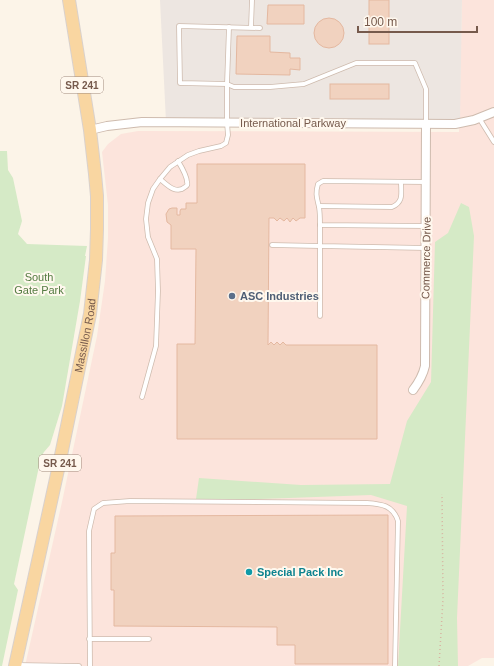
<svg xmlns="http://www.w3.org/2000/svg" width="494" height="666" viewBox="0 0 494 666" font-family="Helvetica,sans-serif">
<rect width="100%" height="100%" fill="#fcf4e8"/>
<path fill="#fce4dc" d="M462 0H494V658H482L468 666H25L62 502 97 336 105 281 108 238V205L102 152 108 144 121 134 138 131 459 132Z"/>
<path fill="#ede6e1" d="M160 0H462L460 123 166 122Z"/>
<g fill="#d5eac6">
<path d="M0 151H7L8 170 13 178 22 221 18 234 27 244 87 246 85 256H86L80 301 62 406 50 445 44 452 41 457 14 584 18 590 2 666H0Z"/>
<path d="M461 203 469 207 474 236 457 618 458 666H398L407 506 371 495 236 500 196 499 199 478 301 485 390 484 407 421 431 382 435 242 448 233Z"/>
</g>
<g fill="#f1d2bf" stroke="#e4b8a0">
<rect x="369" y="0" width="20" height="44"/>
<path d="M268 5H304V24H267Z"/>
<circle cx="329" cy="33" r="15"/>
<path d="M237 36H270V52L290 53V58H300V70L290 69V75L236 74Z"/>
<rect x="330" y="84" width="59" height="15"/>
<path d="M197 164H305V218H300L296 221 293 218 290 222 287 218 284 221 280 218 277 221 274 218H269L268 345 271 342 274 345 277 342 280 345 283 342 286 345H377V439H177V344H195L196 249H171V225L167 222 166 214 169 209 172 208H177V215H180V211L181 209H186V203H197Z"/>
<path d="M388 515V664H295V645H277V627L114 626V590H111V553H115V516Z"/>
</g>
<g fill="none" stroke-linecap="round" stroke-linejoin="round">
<g stroke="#cebbae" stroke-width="5.5">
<g id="lane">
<path d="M229 27 227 84 234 87H270L304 84 356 63H415L426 89V124"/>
<path d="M251 27 252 0"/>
<path d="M479 118 494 142"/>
<path d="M160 179C166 184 176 195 185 187 187 186 188 185 187 182 187 176 181 166 178 161"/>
<path d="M426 182 323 181 318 184C315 194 317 198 319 207 320 213 320 219 320 225L426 226"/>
<path d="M319 206 392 207C404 202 401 193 401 182"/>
<path d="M320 225V246L426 248"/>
<path d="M272 245 320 246V316"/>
<path d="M142 397 156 346 158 291 157 259 148 237 146 219 148 203 153 189 160 179 170 167 188 155 199 151 221 146 226 143 228 135 227 123V84L180 83 179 26 260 28"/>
<path d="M89 639H149"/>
<path d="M17 665 79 666"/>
<path d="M90 666 89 531 94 509 103 503 130 501 367 503C381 504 393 505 398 521L395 666"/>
</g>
</g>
<g stroke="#cebbae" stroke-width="10">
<g id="street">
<path d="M90 130 107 126 142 122 455 124 474 120 494 112"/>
<path d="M413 390C419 382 423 375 425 366L426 124"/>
</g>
</g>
<g stroke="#d9d1cd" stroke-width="14">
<g id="primary">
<path id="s1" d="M15 666 59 465 90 314 96 260 97 229V196L95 174 90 130 69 0"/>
</g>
</g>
<path stroke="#d7b5a2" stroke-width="1.5" stroke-dasharray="1 3" stroke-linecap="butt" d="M439 666 443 599 442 494"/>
<use href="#lane" stroke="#fff" stroke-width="4"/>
<use href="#street" stroke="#fff" stroke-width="8"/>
<use href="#primary" stroke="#f9d6a1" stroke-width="12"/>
</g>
<circle fill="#5c6f8a" stroke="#fff8ee" stroke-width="1.5" cx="232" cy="296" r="4"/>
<circle fill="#0f9aa8" stroke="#fff8ee" stroke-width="1.5" cx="249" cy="572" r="4"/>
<g text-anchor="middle" stroke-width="4" stroke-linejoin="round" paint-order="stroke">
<g fill="#fff8ee" stroke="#9f897d" stroke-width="1">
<rect x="61" y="77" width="42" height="16" rx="3"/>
<rect x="39" y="455" width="42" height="16" rx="3"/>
</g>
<g font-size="10" font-weight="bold" fill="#765a4c">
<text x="82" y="89">SR 241</text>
<text x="60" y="467">SR 241</text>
</g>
<g font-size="11" fill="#765a4c" stroke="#fff8ee">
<text x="293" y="127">International Parkway</text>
<text transform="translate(426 258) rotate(-89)" y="4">Commerce Drive</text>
<text dy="4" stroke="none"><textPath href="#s1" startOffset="338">Massillon Road</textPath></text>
</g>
<g font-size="11" fill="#557c43" stroke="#fff8ee">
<text x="39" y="281">South<tspan x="39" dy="13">Gate Park</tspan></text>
</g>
<g font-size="11" font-weight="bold" fill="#4e5e75" stroke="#fff8ee" text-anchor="start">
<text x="240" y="300">ASC Industries</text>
</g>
<g font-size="11" font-weight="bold" fill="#0d838f" stroke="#fff8ee" text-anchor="start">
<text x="257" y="576">Special Pack Inc</text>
</g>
</g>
<path d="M358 26v6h119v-6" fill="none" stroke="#765a4c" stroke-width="2"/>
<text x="364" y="26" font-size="12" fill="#765a4c" stroke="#fff8ee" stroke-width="3" paint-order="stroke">100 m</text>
</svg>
